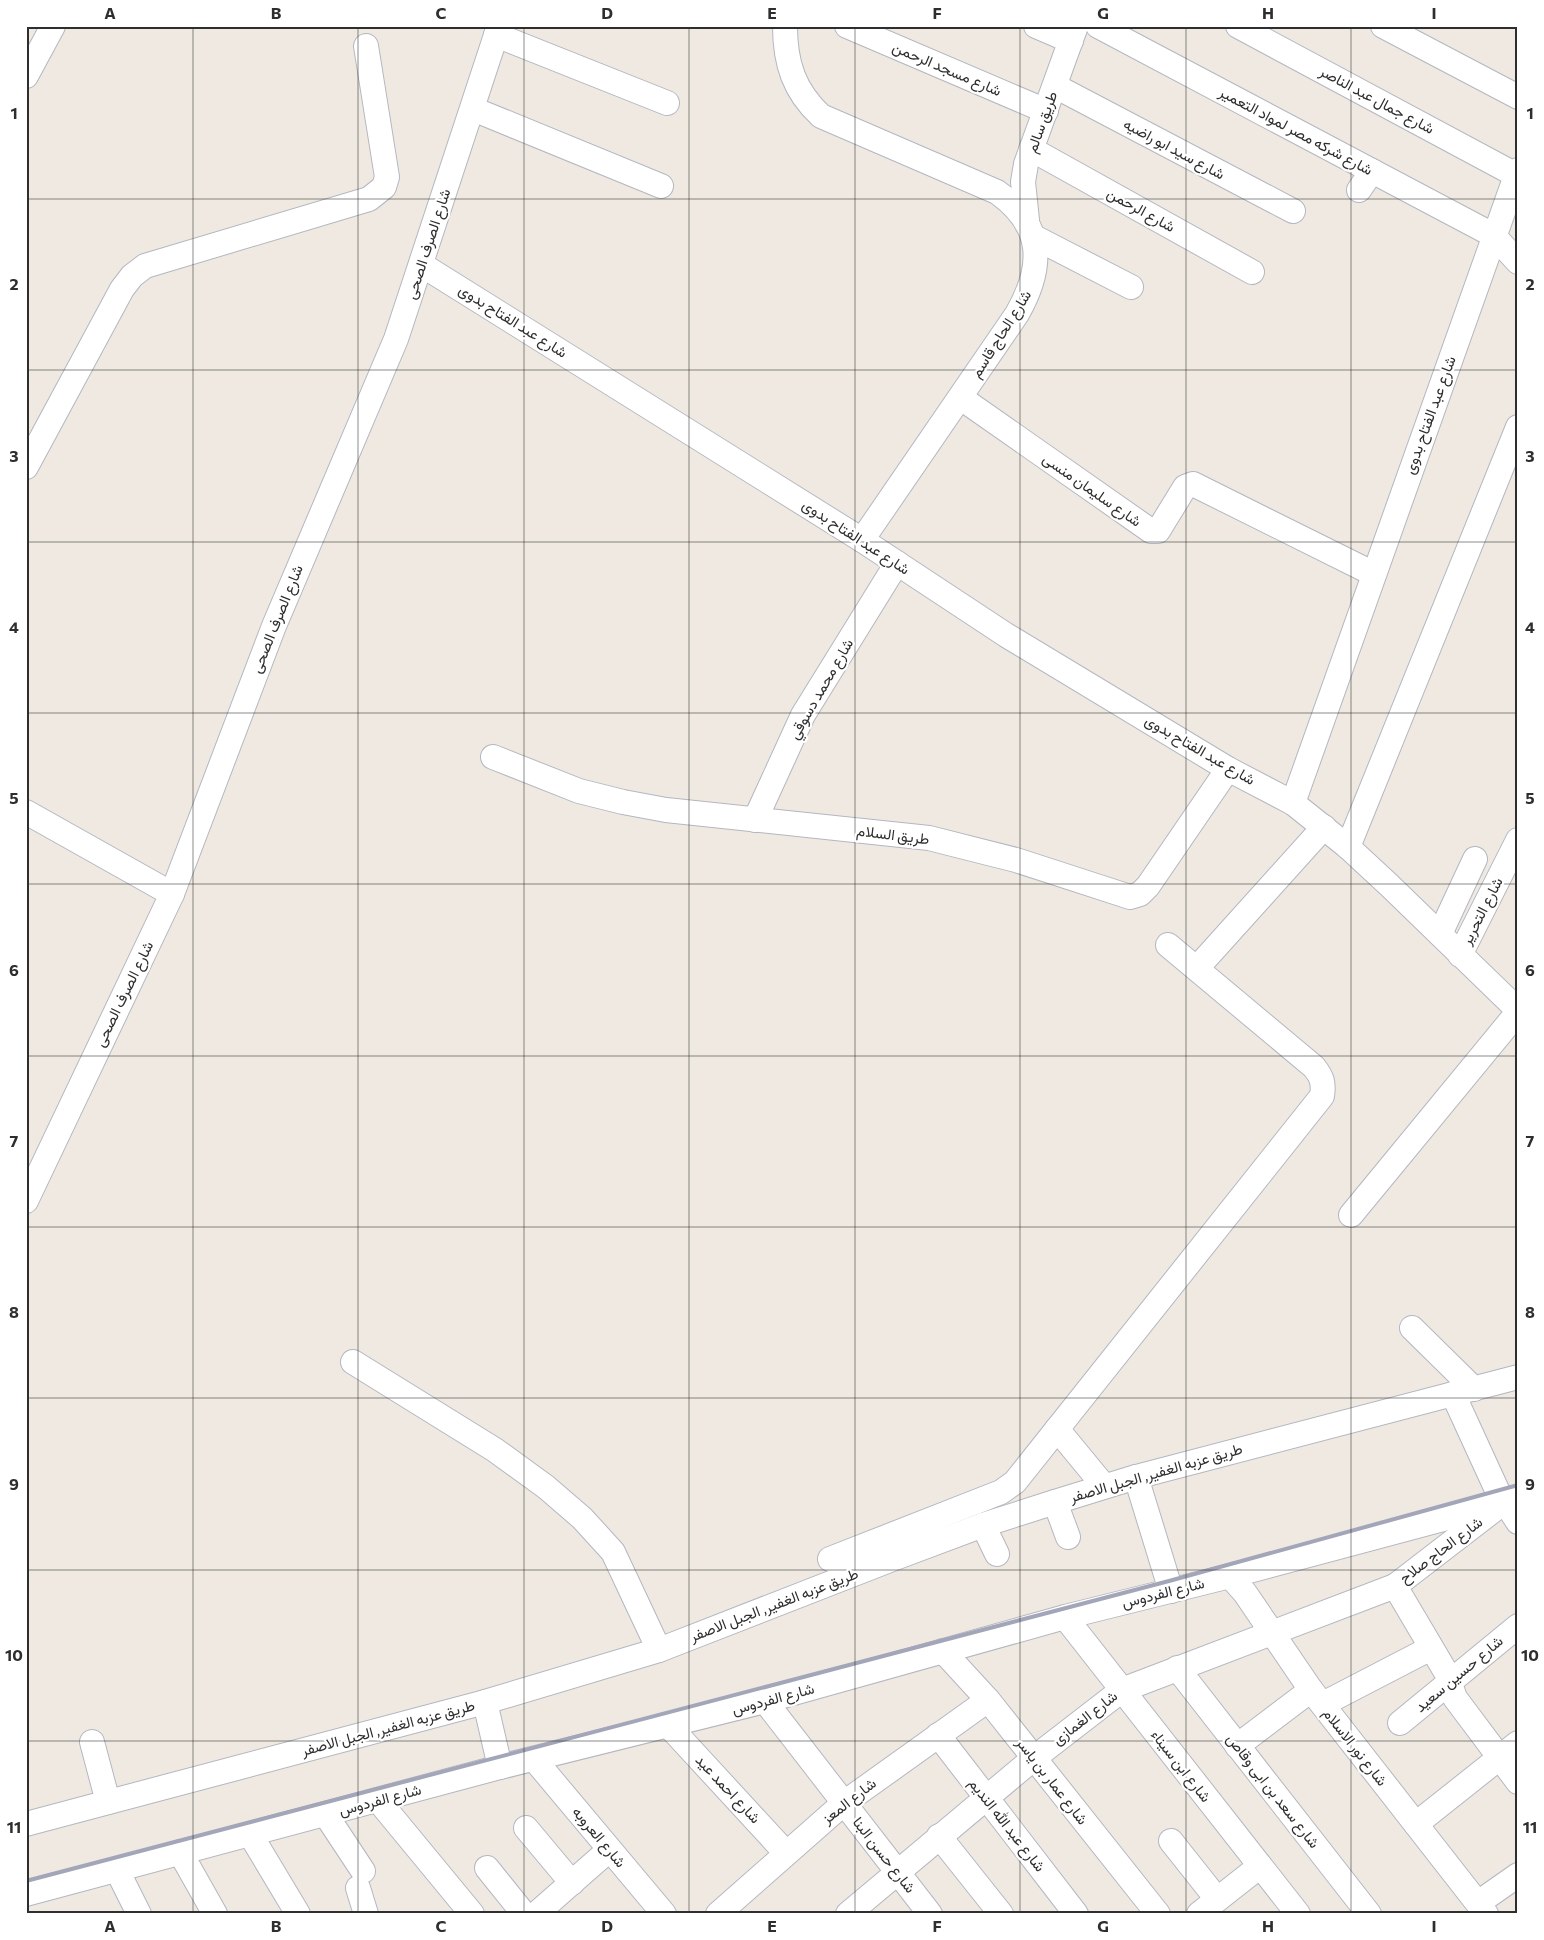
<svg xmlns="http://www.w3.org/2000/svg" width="1544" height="1940" viewBox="0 0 1544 1940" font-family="Commissioner,Vazirmatn,sans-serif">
<rect width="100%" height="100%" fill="#efe9e1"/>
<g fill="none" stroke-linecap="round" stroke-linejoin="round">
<g stroke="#b4b7c1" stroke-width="26">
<g id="minor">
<path d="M785 26C785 63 794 91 821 116L997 192C1045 226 1044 267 1017 314L862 540"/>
<path d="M847 26 1046 111"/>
<path d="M1036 26 1071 41"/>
<path d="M1098 26 1493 235 1518 262"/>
<path d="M1238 26 1516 175"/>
<path d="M1383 26 1518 97"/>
<path d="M496 35 667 103"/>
<path d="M26 76 53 26"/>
<path d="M1055 86 1293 211"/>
<path d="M473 109 661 186"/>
<path d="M1031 149 1252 272"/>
<path d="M1359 190 1372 171"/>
<path d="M1027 220 1023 182 1026 164 1076 26"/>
<path d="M1034 237 1131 287"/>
<path d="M422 265 862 540 1006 635 1228 769 1293 803 1348 847 1389 885 1518 1010"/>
<path d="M961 398 1151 531H1158L1185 487 1193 484 1374 574"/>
<path d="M26 467 122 289 132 276 145 266 369 199 384 187 387 177 366 46"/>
<path d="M493 757 579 791 623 802 666 810 929 838 1016 860 1130 897 1140 894 1148 886 1228 769"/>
<path d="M1293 803 1518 170"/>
<path d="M26 812 172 894"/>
<path d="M755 820 803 715 897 563"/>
<path d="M1348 847 1518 427"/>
<path d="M1440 934 1475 859"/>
<path d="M1460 955 1518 840"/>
<path d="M1197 968 1324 827"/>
<path d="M26 1201 172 894 274 626 396 339 499 26"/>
<path d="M1351 1215 1518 1012"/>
<path d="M1412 1328 1474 1389"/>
<path d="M353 1362 495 1450 546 1487 582 1518 613 1552 659 1650"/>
<path d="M1453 1394 1497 1490 1518 1522"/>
<path d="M1057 1429 1104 1486"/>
<path d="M1136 1477 1171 1591"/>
<path d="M1055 1502 1068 1537"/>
<path d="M1495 1509 1395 1586 1447 1674 1455 1698 1518 1782"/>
<path d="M983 1525 997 1554"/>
<path d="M830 1559 1001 1492 1015 1482 1322 1096C1324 1083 1322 1077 1314 1067L1168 945"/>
<path d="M1230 1576 1245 1593 1311 1690 1486 1914"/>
<path d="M1065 1617 1298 1914"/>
<path d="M943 1651 988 1700 1158 1914"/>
<path d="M1177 1668 1369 1914"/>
<path d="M765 1701 930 1914"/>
<path d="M485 1702 500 1767"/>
<path d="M1323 1704 1431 1648"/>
<path d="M1400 1723 1518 1626"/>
<path d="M669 1726 786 1853"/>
<path d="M938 1735 1076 1914"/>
<path d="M92 1742 108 1802"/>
<path d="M1237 1746 1311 1690"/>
<path d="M534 1759 664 1914"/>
<path d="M378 1800 472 1914"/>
<path d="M326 1815 363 1871"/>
<path d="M26 1824 485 1702 659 1650 895 1558 983 1525 1055 1502 1136 1477 1518 1377"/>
<path d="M1416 1824 1518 1743"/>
<path d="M526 1828 572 1883"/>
<path d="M250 1834 298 1914"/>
<path d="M939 1836 1001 1914"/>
<path d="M1171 1841 1217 1899"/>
<path d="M180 1852 215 1914"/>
<path d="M487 1868 524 1914"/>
<path d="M120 1869 121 1878 139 1914"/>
<path d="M358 1888 366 1914"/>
<path d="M26 1894 500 1767 765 1701 1065 1617 1230 1576 1518 1499"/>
<path d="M1478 1903 1518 1875"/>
<path d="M536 1914 609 1850"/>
<path d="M718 1914 844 1803 988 1700"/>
<path d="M848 1914 1034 1758 1122 1690 1395 1586"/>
<path d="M1199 1914 1260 1866"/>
</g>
</g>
<use href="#minor" stroke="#fff" stroke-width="24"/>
<path stroke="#a3a6b8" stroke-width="4" d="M26 1881 1169 1581 1518 1485"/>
</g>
<path fill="none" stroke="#2e2e2e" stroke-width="1" stroke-opacity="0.55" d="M193 26V1914M358 26V1914M524 26V1914M689 26V1914M855 26V1914M1020 26V1914M1186 26V1914M1351 26V1914M26 199H1518M26 370H1518M26 542H1518M26 713H1518M26 884H1518M26 1056H1518M26 1227H1518M26 1398H1518M26 1570H1518M26 1741H1518"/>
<g text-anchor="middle" stroke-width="4.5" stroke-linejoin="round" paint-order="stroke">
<g font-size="15" fill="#2e2e2e" stroke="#fff">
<text transform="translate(947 69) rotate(23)" y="5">شارع مسجد الرحمن</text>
<text transform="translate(1377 100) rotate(28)" y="5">شارع جمال عبد الناصر</text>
<text transform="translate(1042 122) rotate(-70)" y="5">طريق سالم</text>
<text transform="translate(1296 131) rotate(28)" y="5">شارع شركه مصر لمواد التعمير</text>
<text transform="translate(1174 149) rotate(28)" y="5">شارع سيد ابو راضيه</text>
<text transform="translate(1141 210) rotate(29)" y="5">شارع الرحمن</text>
<text transform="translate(428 244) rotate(-72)" y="5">شارع الصرف الصحى</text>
<text transform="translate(513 321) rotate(32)" y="5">شارع عبد الفتاح بدوى</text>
<text transform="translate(1001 334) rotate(-58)" y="5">شارع الحاج قاسم</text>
<text transform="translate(1430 415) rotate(-70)" y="5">شارع عبد الفتاح بدوى</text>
<text transform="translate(1092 490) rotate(35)" y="5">شارع سليمان منسى</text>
<text transform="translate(856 537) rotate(33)" y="5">شارع عبد الفتاح بدوى</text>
<text transform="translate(277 619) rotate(-68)" y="5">شارع الصرف الصحى</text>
<text transform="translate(821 689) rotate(-60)" y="5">شارع محمد دسوقي</text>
<text transform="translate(1200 750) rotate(30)" y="5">شارع عبد الفتاح بدوى</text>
<text transform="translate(893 835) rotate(7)" y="5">طريق السلام</text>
<text transform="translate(1482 911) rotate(-63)" y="5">شارع التحرير</text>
<text transform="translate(124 994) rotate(-64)" y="5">شارع الصرف الصحى</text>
<text transform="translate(1156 1473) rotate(-16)" y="5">طريق عزبه الغفير, الجبل الاصفر</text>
<text transform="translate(1441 1550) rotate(-37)" y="5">شارع الحاج صلاح</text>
<text transform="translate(1163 1593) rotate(-14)" y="5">شارع الفردوس</text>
<text transform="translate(774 1605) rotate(-21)" y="5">طريق عزبه الغفير, الجبل الاصفر</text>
<text transform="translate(1459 1674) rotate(-40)" y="5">شارع حسين سعيد</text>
<text transform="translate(773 1699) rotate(-15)" y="5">شارع الفردوس</text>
<text transform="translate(1085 1718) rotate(-38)" y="5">شارع الغمازى</text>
<text transform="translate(388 1728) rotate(-15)" y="5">طريق عزبه الغفير, الجبل الاصفر</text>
<text transform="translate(1355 1747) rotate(52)" y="5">شارع نور الاسلام</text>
<text transform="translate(1181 1766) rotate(52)" y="5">شارع ابن سيناء</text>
<text transform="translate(1052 1781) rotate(52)" y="5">شارع عمار بن ياسر</text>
<text transform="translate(728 1789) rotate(47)" y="5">شارع احمد عيد</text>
<text transform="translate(1273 1791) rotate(52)" y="5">شارع سعد بن ابى وقاص</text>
<text transform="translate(380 1800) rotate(-15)" y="5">شارع الفردوس</text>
<text transform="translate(849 1801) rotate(-38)" y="5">شارع المعز</text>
<text transform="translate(1007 1825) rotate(52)" y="5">شارع عبد الله النديم</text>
<text transform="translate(599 1837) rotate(50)" y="5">شارع العروبه</text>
<text transform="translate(884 1855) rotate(52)" y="5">شارع حسن البنا</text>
</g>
</g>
<rect width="1544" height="1940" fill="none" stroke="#ffffff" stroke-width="55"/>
<rect x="28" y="28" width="1488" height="1884" fill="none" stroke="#2e2e2e" stroke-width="2"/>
<g font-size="16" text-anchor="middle" font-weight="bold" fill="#2e2e2e">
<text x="110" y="19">A</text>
<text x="276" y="19">B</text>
<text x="441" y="19">C</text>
<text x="607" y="19">D</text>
<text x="772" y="19">E</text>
<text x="937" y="19">F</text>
<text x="1103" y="19">G</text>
<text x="1268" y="19">H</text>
<text x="1434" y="19">I</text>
<text x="14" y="119">1</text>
<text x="1530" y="119">1</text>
<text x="14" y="290">2</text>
<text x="1530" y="290">2</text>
<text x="14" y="462">3</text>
<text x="1530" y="462">3</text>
<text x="14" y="633">4</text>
<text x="1530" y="633">4</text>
<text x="14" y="804">5</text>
<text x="1530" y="804">5</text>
<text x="14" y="976">6</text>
<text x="1530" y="976">6</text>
<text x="14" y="1147">7</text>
<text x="1530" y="1147">7</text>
<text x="14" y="1318">8</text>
<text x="1530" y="1318">8</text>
<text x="14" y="1490">9</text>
<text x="1530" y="1490">9</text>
<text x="14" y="1661">10</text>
<text x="1530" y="1661">10</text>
<text x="14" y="1833">11</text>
<text x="1530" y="1833">11</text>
<text x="110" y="1932">A</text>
<text x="276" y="1932">B</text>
<text x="441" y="1932">C</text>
<text x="607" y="1932">D</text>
<text x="772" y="1932">E</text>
<text x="937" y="1932">F</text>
<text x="1103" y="1932">G</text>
<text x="1268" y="1932">H</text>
<text x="1434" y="1932">I</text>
</g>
</svg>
